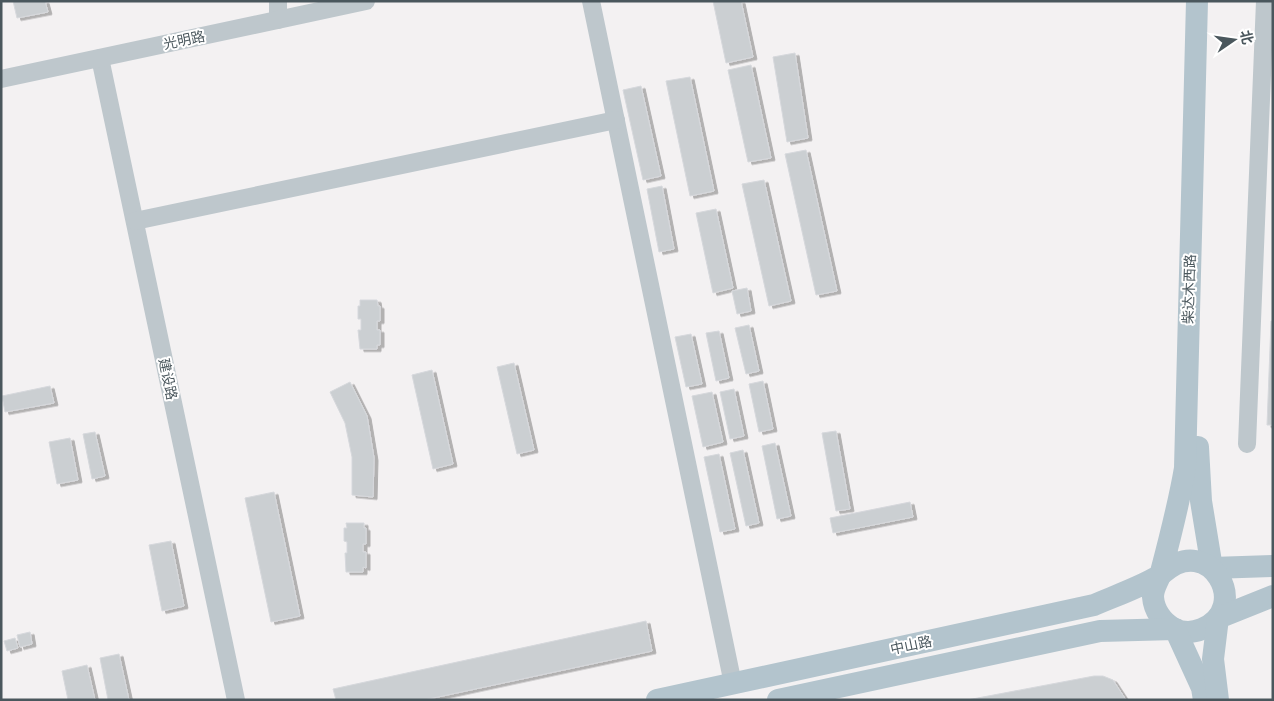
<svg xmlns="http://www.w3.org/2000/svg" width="1274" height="701" viewBox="0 0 1274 701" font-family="Ubuntu,'Noto Sans SC',sans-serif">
<defs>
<filter id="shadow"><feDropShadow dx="4" dy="2.5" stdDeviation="0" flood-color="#0004"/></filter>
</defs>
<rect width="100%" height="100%" fill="#f3f1f2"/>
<g fill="#cbcfd2" stroke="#d6d8dc" filter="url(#shadow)">
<path d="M13 1H45L48 12 17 18Z"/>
<path d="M713 1H741L753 57 726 63Z"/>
<path d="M795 53 808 138 787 142 773 57Z"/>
<path d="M751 65 771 158 748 162 728 70Z"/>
<path d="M690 77 714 191 690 196 666 81Z"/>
<path d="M641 86 661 176 643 180 623 90Z"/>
<path d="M806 150 837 291 816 295 785 154Z"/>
<path d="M764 180 791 301 769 306 742 184Z"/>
<path d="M662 186 674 249 659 252 647 189Z"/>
<path d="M716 209 733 288 713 293 696 213Z"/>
<path d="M747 288 751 311 737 314 732 291Z"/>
<path d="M360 300H377L378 306H380V321H377V330H380V345H377V349H360L358 330H361V319H358V306H360Z"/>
<path d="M1271 321H1273V425H1267Z"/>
<path d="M749 325 759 371 746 374 735 328Z"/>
<path d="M719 331 729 378 716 381 706 333Z"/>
<path d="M691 334 702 384 686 387 675 337Z"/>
<path d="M514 363 534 450 517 454 497 367Z"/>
<path d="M432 370 453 464 433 469 412 375Z"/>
<path d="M763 381 773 429 759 432 749 384Z"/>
<path d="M350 382 367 416 374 458 373 497 352 495V457L345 423 330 392Z"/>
<path d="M50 386 54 403 5 412 2 396Z"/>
<path d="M734 389 744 436 730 439 720 392Z"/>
<path d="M712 392 723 442 703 447 692 396Z"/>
<path d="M836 431 850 509 836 511 822 433Z"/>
<path d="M95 432 105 476 92 479 83 434Z"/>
<path d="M70 438 78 480 57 484 49 442Z"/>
<path d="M775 443 791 516 777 519 762 446Z"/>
<path d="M743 450 759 523 746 526 730 453Z"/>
<path d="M719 454 735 529 720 532 704 457Z"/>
<path d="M274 492 300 616 271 622 245 498Z"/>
<path d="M910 502 913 517 833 533 830 518Z"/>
<path d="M346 523H364V528H366V544H363V552H366V568L363 567V572H346L345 553H347V542L344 541V528H347Z"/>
<path d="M171 541 184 606 162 611 149 545Z"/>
<path d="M646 621 652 651 424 700H336L333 689Z"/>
<path d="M30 632 32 644 20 647 17 635Z"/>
<path d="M15 638 18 648 7 651 4 641Z"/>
<path d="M119 654 129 700H108L100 658Z"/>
<path d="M87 665 95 700H68L62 671Z"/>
<path d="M1094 676H1103L1113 680 1126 700H967Z"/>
</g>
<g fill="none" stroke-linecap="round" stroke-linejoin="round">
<g stroke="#bec7cc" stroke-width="18">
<path d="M278 1V20"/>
<path d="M591 1 733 684"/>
<path d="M100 58 236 700"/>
<path d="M1 79 366 1"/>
<path d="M135 221 616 120"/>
<path d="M1247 444 1265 1"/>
</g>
<g stroke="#b3c4cd" stroke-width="22">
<path d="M1198 447 1201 501 1212 568 1273 566"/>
<path d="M657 700 1094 605C1112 597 1149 584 1163 573 1209 531 1253 608 1202 629 1192 633 1182 633 1173 628 1162 622 1154 610 1153 597 1153 587 1159 581 1161 572 1170 538 1179 503 1185 468L1197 1"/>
<path d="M778 700 1100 631 1175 629 1202 688 1204 700"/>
<path d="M1218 700 1213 659 1218 618 1273 596"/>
</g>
</g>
<g text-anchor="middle" stroke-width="4" stroke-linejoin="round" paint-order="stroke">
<g font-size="14" fill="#4a575d" stroke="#fff">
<text transform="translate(184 40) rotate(-12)" y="5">光明路</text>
<text transform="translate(1189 289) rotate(-88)" y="5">柴达木西路</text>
<text transform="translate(168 379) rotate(78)" y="5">建设路</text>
<text transform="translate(911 645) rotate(-12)" y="5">中山路</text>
</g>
</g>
<rect width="1274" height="701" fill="none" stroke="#4a575d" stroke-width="5"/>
<g transform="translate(1234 40) rotate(77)" stroke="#ffffff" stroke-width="4" paint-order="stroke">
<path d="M0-4L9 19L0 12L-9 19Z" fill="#4a575d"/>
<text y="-8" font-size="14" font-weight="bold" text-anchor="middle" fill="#4a575d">北</text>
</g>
</svg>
